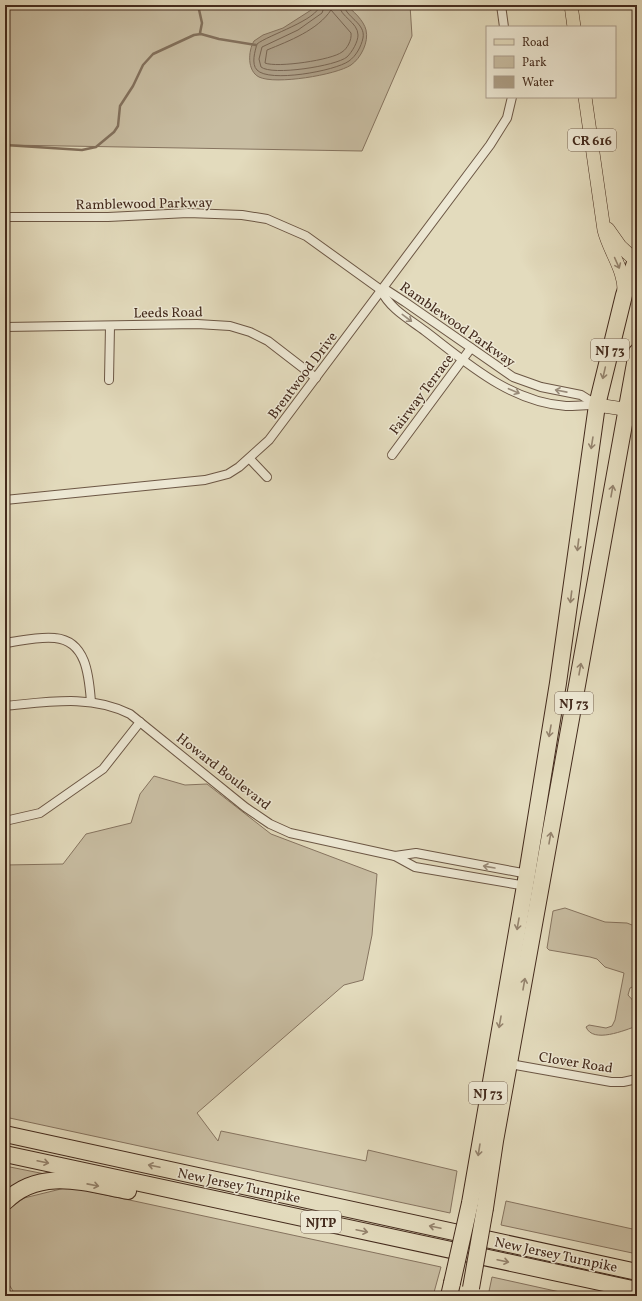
<svg xmlns="http://www.w3.org/2000/svg" width="642" height="1301" viewBox="0 0 642 1301" font-family="Vollkorn,serif">
<rect width="100%" height="100%" fill="#e3dbbd"/>
<filter id="stains"><feTurbulence type="fractalNoise" baseFrequency=".005" numOctaves="4"/><feColorMatrix values="0 0 0 0 .2 0 0 0 0 .09 0 0 0 0 .02 0 0 0 .5 -.17"/></filter>
<radialGradient id="worn" r=".72"><stop offset=".6" stop-color="#630" stop-opacity="0"/><stop offset="1" stop-color="#630" stop-opacity=".3"/></radialGradient>
<g fill="#c8bda2" stroke="#867460">
<path d="M5 5H410L412 36 362 151 5 145Z"/>
<path d="M154 776 185 785 207 784 271 834 377 874 372 935 363 980 344 985 197 1113 218 1141 221 1131 366 1161 368 1150 457 1171 450 1213 5 1117V865L63 864 86 834 131 823 140 794Z"/>
<path d="M565 908 605 922 627 923 637 927V985L630 988 628 995 637 1005V1026C625 1030 593 1044 586 1027L589 1025 606 1028 612 1026 615 1020 624 973 605 967 597 959 590 957 549 950 547 948 553 911Z"/>
<path d="M5 1166 45 1174 5 1192Z"/>
<path d="M69 1187 441 1267 433 1296H16L5 1278V1212L24 1198Z"/>
<path d="M506 1201 637 1230V1254L501 1225Z"/>
<path d="M492 1277 578 1296H488Z"/>
</g>
<path fill="#ad9f87" stroke="#83715d" d="M319 5H345C353 10 364 21 366 30 369 42 361 58 351 65 336 75 275 85 259 77 247 71 248 51 254 41L263 35 283 28Z"/>
<g fill="none" stroke-linecap="round" stroke-linejoin="round">
<g stroke="#786552" stroke-width="1">
<path d="M320 5C318 20 268 35 257 44 255 51 251 64 257 70 269 83 335 71 349 61 356 56 361 47 363 38 366 23 345 17 344 5"/>
<path d="M325 5 322 13 298 30 262 47 259 59 261 67C272 76 336 66 347 57 352 52 358 42 358 35 358 22 340 17 339 5"/>
<path d="M331 10 351 33C352 40 347 49 342 52 332 60 277 68 265 63L267 50C289 41 318 30 331 10Z"/>
</g>
<g stroke="#83715d" stroke-width="2.5">
<path d="M198 5 202 23 200 33"/>
<path d="M5 145 82 150 96 147 114 132 118 126 120 106 133 86 143 65 153 54 194 35 201 34 219 39 256 45"/>
</g>
<g stroke="#6c5745" stroke-width="10">
<g id="street">
<path d="M501 5 504 27"/>
<path d="M5 217H108L188 213 242 215 267 219 306 236 381 290 388 291 405 302 513 377 541 387 581 395 597 405"/>
<path d="M381 290C390 309 409 319 425 331 467 363 510 402 566 406 576 406 586 405 596 405"/>
<path d="M5 327 197 324 230 326 250 332 268 341 316 378"/>
<path d="M109 380 110 326"/>
<path d="M392 455 471 348"/>
<path d="M250 459 267 477"/>
<path d="M5 500 205 480 228 474 239 467 269 440 490 145 507 118 512 97"/>
<path d="M5 643C21 641 39 636 55 638 87 641 89 677 91 702"/>
<path d="M5 706C48 702 91 694 130 714L245 807 270 824 290 833 395 856 415 867 526 886"/>
<path d="M5 821 40 813 103 769 140 722"/>
<path d="M395 856 416 853 528 874"/>
<path d="M510 1064 611 1082H623L637 1079"/>
</g>
</g>
<g stroke="#442b1d" stroke-width="14">
<g id="primary">
<path d="M571 5 574 27"/>
<path d="M585 97 604 230C609 251 625 270 624 292"/>
<path d="M608 229 620 246 637 262"/>
<path d="M597 405 637 411"/>
</g>
</g>
<g stroke="#442b1d" stroke-width="18">
<g id="highway">
<path d="M5 1134 637 1272"/>
<path d="M5 1154 637 1290"/>
<path d="M5 1202C40 1167 85 1183 128 1191"/>
<path d="M470 1203 527 874 558 683 597 405 624 295 637 257"/>
<path d="M485 1208 495 1141 637 352"/>
<path d="M449 1296 452 1283"/>
</g>
</g>
<use href="#street" stroke="#ede8d4" stroke-width="8"/>
<use href="#primary" stroke="#e3dbbd" stroke-width="13"/>
<use href="#highway" stroke="#e3dbbd" stroke-width="16"/>
<g stroke="#442b1d" stroke-width="18" stroke-linecap="butt">
<g id="highway-bridge">
<path d="M452 1283 470 1203"/>
<path d="M471 1288 485 1208"/>
</g>
</g>
<use href="#highway-bridge" stroke="#e3dbbd" stroke-width="16"/>
</g>
<defs><path id="oneway-shaft" d="M-6 0H5M1.5-3L5.5 0L1.5 3" fill="none" stroke-width="1.6" stroke-linecap="round" stroke-linejoin="round"/></defs>
<g stroke="#94836d">
<use href="#oneway-shaft" transform="translate(617 263) rotate(66)"/>
<use href="#oneway-shaft" transform="translate(604 373) rotate(103)"/>
<use href="#oneway-shaft" transform="translate(592 443) rotate(99)"/>
<use href="#oneway-shaft" transform="translate(612 491) rotate(-80)"/>
<use href="#oneway-shaft" transform="translate(578 545) rotate(97)"/>
<use href="#oneway-shaft" transform="translate(571 597) rotate(97)"/>
<use href="#oneway-shaft" transform="translate(580 669) rotate(-80)"/>
<use href="#oneway-shaft" transform="translate(550 731) rotate(100)"/>
<use href="#oneway-shaft" transform="translate(550 838) rotate(-80)"/>
<use href="#oneway-shaft" transform="translate(518 924) rotate(100)"/>
<use href="#oneway-shaft" transform="translate(524 984) rotate(-80)"/>
<use href="#oneway-shaft" transform="translate(500 1022) rotate(100)"/>
<use href="#oneway-shaft" transform="translate(479 1150) rotate(99)"/>
<use href="#oneway-shaft" transform="translate(43 1162) rotate(12)"/>
<use href="#oneway-shaft" transform="translate(154 1166) rotate(-168)"/>
<use href="#oneway-shaft" transform="translate(93 1185) rotate(11)"/>
<use href="#oneway-shaft" transform="translate(435 1227) rotate(-168)"/>
<use href="#oneway-shaft" transform="translate(362 1231) rotate(12)"/>
<use href="#oneway-shaft" transform="translate(503 1261) rotate(12)"/>
</g>
<g stroke="#988a78">
<use href="#oneway-shaft" transform="translate(407 318) rotate(37)"/>
<use href="#oneway-shaft" transform="translate(514 391) rotate(23)"/>
<use href="#oneway-shaft" transform="translate(561 391) rotate(-169)"/>
<use href="#oneway-shaft" transform="translate(489 867) rotate(-170)"/>
</g>
<g text-anchor="middle" stroke-width="3" stroke-linejoin="round" paint-order="stroke">
<g fill="#ede8d4" stroke="#776454" stroke-width="1">
<rect x="568" y="129" width="48" height="22" rx="3"/>
<rect x="591" y="339" width="38" height="22" rx="3"/>
<rect x="555" y="692" width="38" height="22" rx="3"/>
<rect x="469" y="1082" width="38" height="22" rx="3"/>
<rect x="301" y="1211" width="40" height="22" rx="3"/>
</g>
<g font-size="13" font-weight="bold" fill="#442b1d">
<text x="592" y="145">CR 616</text>
<text x="610" y="355">NJ 73</text>
<text x="574" y="708">NJ 73</text>
<text x="488" y="1098">NJ 73</text>
<text x="321" y="1227">NJTP</text>
</g>
<g font-size="14" fill="#442b1d" stroke="#ede8d4">
<text transform="translate(144 203) rotate(-1)" y="5">Ramblewood Parkway</text>
<text transform="translate(168 312) rotate(-1)" y="5">Leeds Road</text>
<text transform="translate(458 324) rotate(35)" y="5">Ramblewood Parkway</text>
<text transform="translate(302 375) rotate(-53)" y="5">Brentwood Drive</text>
<text transform="translate(421 394) rotate(-53)" y="5">Fairway Terrace</text>
<text transform="translate(224 771) rotate(38)" y="5">Howard Boulevard</text>
<text transform="translate(576 1062) rotate(9)" y="5">Clover Road</text>
<text transform="translate(239 1185) rotate(12)" y="5">New Jersey Turnpike</text>
<text transform="translate(556 1254) rotate(12)" y="5">New Jersey Turnpike</text>
</g>
</g>
<rect width="642" height="1301" fill="none" stroke="#e3dbbd" stroke-width="20"/>
<rect x="6" y="6" width="630" height="1289" fill="none" stroke="#442b1d" stroke-width="2"/>
<rect x="10" y="10" width="622" height="1281" fill="none" stroke="#442b1d"/>
<rect x="486" y="26" width="130" height="72" fill="#ede8d4" stroke="#a99c8b"/>
<rect x="494" y="39" width="20" height="6" fill="#e3dbbd" stroke="#a99c8b"/>
<text x="522" y="46" font-size="12" fill="#442b1d">Road</text>
<rect x="494" y="56" width="20" height="12" fill="#c8bda2" stroke="#a99c8b"/>
<text x="522" y="66" font-size="12" fill="#442b1d">Park</text>
<rect x="494" y="76" width="20" height="12" fill="#ad9f87" stroke="#a99c8b"/>
<text x="522" y="86" font-size="12" fill="#442b1d">Water</text>
<rect width="100%" height="100%" filter="url(#stains)"/>
<rect width="100%" height="100%" fill="url(#worn)"/>
</svg>
